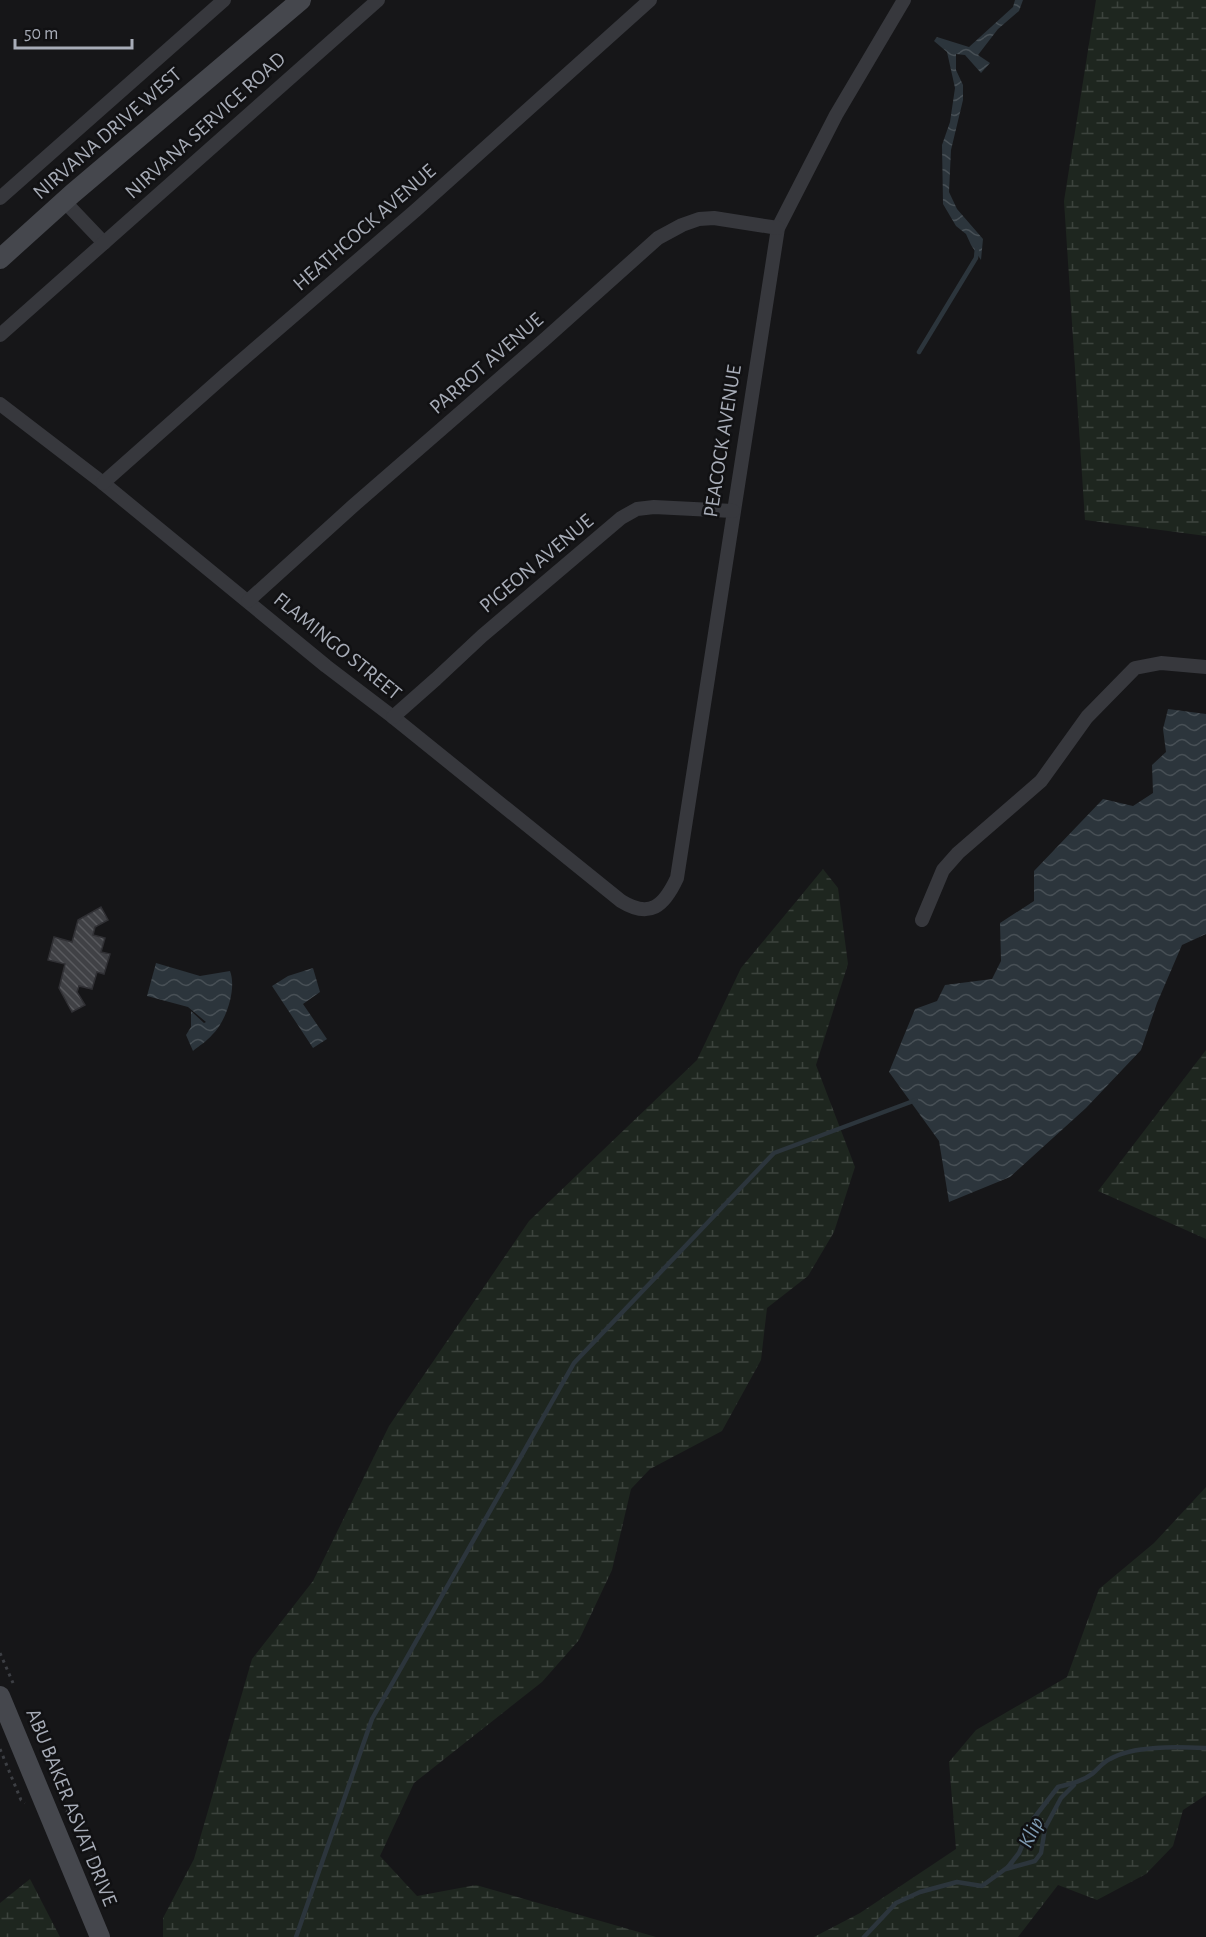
<svg xmlns="http://www.w3.org/2000/svg" width="1206" height="1937" viewBox="0 0 1206 1937" font-family="'Alegreya Sans',sans-serif">
<defs>
<pattern id="wetland-marsh" width="20" height="14" patternUnits="userSpaceOnUse" patternTransform="scale(1.5)"><rect width="20" height="14" fill="#1e261f"/><path d="M1 5h8M5 5V1M11 12h8M15 12V8" fill="none" stroke="#3c433d"/></pattern>
<pattern id="water-waves" width="16" height="10" patternUnits="userSpaceOnUse" patternTransform="scale(1.5)"><rect width="16" height="10" fill="#2c353c"/><path d="M0 5q4-4 8 0t8 0" fill="none" stroke="#485056"/></pattern>
<pattern id="building-back-hatch" width="6" height="6" patternUnits="userSpaceOnUse" patternTransform="scale(1.5)"><rect width="6" height="6" fill="#404145"/><path d="M-1 5l2 2M0 0l6 6M5-1l2 2" fill="none" stroke="#595a5e"/></pattern>
</defs>
<rect width="100%" height="100%" fill="#161618"/>
<g fill="url(#wetland-marsh)">
<path d="M1096 0H1206V536L1085 520 1064 201Z"/>
<path d="M823 869 838 888 848 964 816 1065 855 1167 834 1232 808 1276 767 1308 761 1360 722 1431 650 1469 631 1489 612 1570 579 1640 542 1682 414 1783 380 1856 417 1896 476 1885 656 1937H163V1918L194 1859 252 1659 313 1581 389 1426 529 1221 697 1060 741 968Z"/>
<path d="M1206 1050V1239L1098 1191Z"/>
<path d="M1206 1487V1795L1183 1810 1173 1846 1146 1874 1097 1900 1058 1885 1018 1937H814L860 1913 956 1849 949 1762 976 1730 1067 1677 1099 1589 1154 1543Z"/>
<path d="M30 1879 60 1937H0V1903Z"/>
</g>
<g fill="url(#water-waves)">
<path d="M1015 0H1023L1019 11 998 29 978 55 990 63 981 73 965 55 956 54V70L963 85V100L951 150 949 192 957 209 983 239 981 260 971 245 966 234 956 226 943 204 942 145 950 122 955 88 947 52 934 41 937 37 969 47 1013 7Z"/>
<path d="M1168 709 1206 714V934L1182 945 1157 1003 1141 1050 1086 1108 1010 1177 949 1202 939 1141 889 1072 915 1009 937 1001 945 985 992 979 1001 961 1000 923 1034 901V871L1103 799 1133 806 1153 793 1152 765 1166 752 1163 729Z"/>
<path d="M156 963 200 976 230 971C237 989 226 1022 212 1035 207 1041 199 1046 193 1051L186 1035 191 1027V1011L204 1023 206 1022 188 1007 147 996Z"/>
<path d="M313 968 320 992 303 1004 327 1039 313 1048 272 986 288 976Z"/>
</g>
<g fill="none" stroke-linecap="round" stroke-linejoin="round">
<g stroke="#2c353c" stroke-width="4.5">
<path d="M919 352 976 258 977 248"/>
<path d="M1006 1869 1035 1861 1041 1853 1045 1828 1061 1798 1074 1785"/>
<path d="M296 1937 372 1719 574 1363 774 1153 916 1100"/>
<path d="M864 1937 896 1903 920 1892 957 1882 982 1886 1008 1867 1019 1853 1034 1818 1058 1787C1070 1784 1081 1782 1092 1774 1098 1769 1103 1762 1110 1759 1133 1745 1179 1747 1206 1748"/>
</g>
</g>
<path fill="url(#building-back-hatch)" stroke="#303034" stroke-width="1.5" d="M101 907 108 920 95 927 93 935 105 938 101 952 110 954 104 974 97 972 92 989 79 986 77 992 85 1005 72 1012 59 988 65 964 48 960 54 937 72 942 78 920Z"/>
<g fill="none" stroke-linecap="round" stroke-linejoin="round">
<g stroke="#3d3f44" stroke-width="3" stroke-dasharray="3 4.5" stroke-linecap="butt">
<path d="M0 1653 13 1683"/>
<path d="M0 1749 21 1800 25 1803"/>
<path d="M66 1811 75 1817 100 1878 99 1888"/>
</g>
<g stroke="#37383d" stroke-width="14">
<path d="M0 198 224 0"/>
<path d="M64 201 104 243"/>
<path d="M0 335 378 0"/>
<path d="M0 404 103 483 326 666 393 717 621 901C650 919 664 906 677 878L778 228 836 115 904 0"/>
<path d="M103 483 226 374 416 210 650 0"/>
<path d="M248 601 353 506 544 340 658 238 682 225 699 219 714 218 778 228"/>
<path d="M393 717 436 679 482 636 621 518 637 509 654 507 733 511"/>
<path d="M922 920 943 870 958 853 1041 781 1087 717 1135 668 1161 663 1206 667"/>
</g>
<g stroke="#45474d" stroke-width="20">
<path d="M0 259 72 194 301 0"/>
<path d="M0 1696 100 1937"/>
</g>
</g>
<g text-anchor="middle" stroke-width="5" stroke-linejoin="round" paint-order="stroke">
<g font-size="21" fill="#a8adb8" stroke="#111113">
<text transform="translate(205 125) rotate(-42)" y="7">NIRVANA SERVICE ROAD</text>
<text transform="translate(107 133) rotate(-41)" y="7">NIRVANA DRIVE WEST</text>
<text transform="translate(364 227) rotate(-41)" y="7">HEATHCOCK AVENUE</text>
<text transform="translate(486 363) rotate(-41)" y="7">PARROT AVENUE</text>
<text transform="translate(722 441) rotate(-81)" y="7">PEACOCK AVENUE</text>
<text transform="translate(536 563) rotate(-40)" y="7">PIGEON AVENUE</text>
<text transform="translate(338 646) rotate(39)" y="7">FLAMINGO STREET</text>
<text transform="translate(72 1807) rotate(68)" y="7">ABU BAKER ASVAT DRIVE</text>
</g>
<g font-size="22" font-style="italic" fill="#7f9bb3" stroke="#111113">
<text transform="translate(1030 1832) rotate(-64)" y="8">Klip</text>
</g>
</g>
<path d="M15 39v9h117v-9" fill="none" stroke="#a8adb8" stroke-width="3"/>
<text x="24" y="39" font-size="18" fill="#a8adb8" stroke="#111113" stroke-width="4.5" paint-order="stroke">50 m</text>
</svg>
